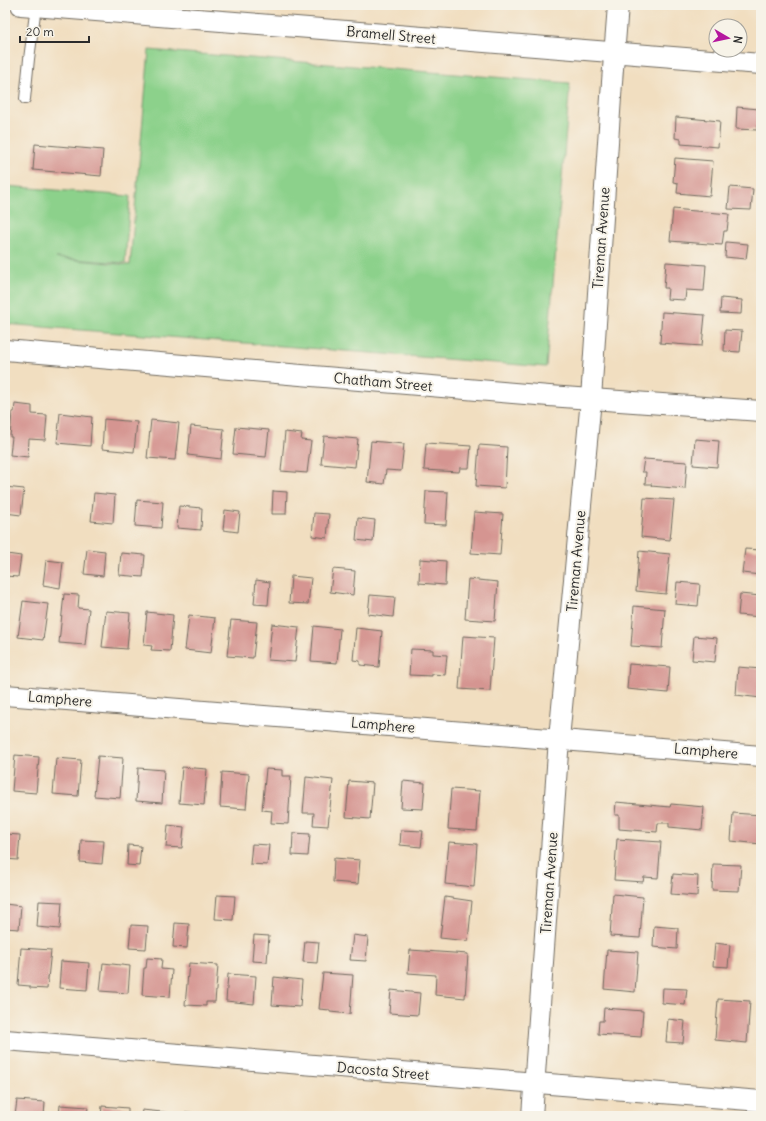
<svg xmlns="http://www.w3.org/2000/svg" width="766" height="1121" viewBox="0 0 766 1121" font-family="Delius,sans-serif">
<rect width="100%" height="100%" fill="#f7f3e8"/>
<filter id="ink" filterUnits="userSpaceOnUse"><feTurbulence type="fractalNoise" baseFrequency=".025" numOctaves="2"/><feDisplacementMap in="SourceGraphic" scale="8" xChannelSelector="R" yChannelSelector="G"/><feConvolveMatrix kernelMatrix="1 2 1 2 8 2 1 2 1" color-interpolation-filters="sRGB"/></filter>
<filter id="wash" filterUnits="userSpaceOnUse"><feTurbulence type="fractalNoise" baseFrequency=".012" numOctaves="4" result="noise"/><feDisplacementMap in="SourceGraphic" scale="16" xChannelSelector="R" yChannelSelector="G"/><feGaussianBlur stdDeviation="0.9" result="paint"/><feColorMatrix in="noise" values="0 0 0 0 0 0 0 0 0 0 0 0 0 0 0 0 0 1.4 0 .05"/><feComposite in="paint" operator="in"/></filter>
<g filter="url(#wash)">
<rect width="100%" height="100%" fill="#f1dec0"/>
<path fill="#8cd18b" stroke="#5c7e5b" d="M149 50 570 83 546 367 5 324 6 186 130 196 125 263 56 258 130 265Z"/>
<g id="blocks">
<g fill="#d59591">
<path d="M737 107 759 109 757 130 736 129Z"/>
<path d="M676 117 720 121 718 147 681 144V139L675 138Z"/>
<path d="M35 144 103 150 101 176 33 170Z"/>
<path d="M675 158 713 161 710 196 677 193 678 183 673 182Z"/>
<path d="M730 187 753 189 751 210 728 209Z"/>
<path d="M673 209 729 214 727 231H724L722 245 670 241Z"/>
<path d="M726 242 748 244 746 259 725 257Z"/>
<path d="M666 262 706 265 704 291 686 290 685 300 667 299 668 288H664Z"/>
<path d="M721 298 742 300 741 314 720 313Z"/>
<path d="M662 312 705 315 702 346 660 343Z"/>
<path d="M725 330 742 331 740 352 724 351Z"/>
<path d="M15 404 32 406V414L47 415 45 440 29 439 28 457 10 455 12 437H10L12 412H14Z"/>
<path d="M60 413 92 417 90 446 57 443Z"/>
<path d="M104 419 137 422 134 452 102 449Z"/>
<path d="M151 420 179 423 175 460 147 458Z"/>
<path d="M191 426 224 429 221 459 188 455Z"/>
<path d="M236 427 269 430 266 457 233 454Z"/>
<path d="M285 432 302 434 301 440 311 441 307 473 281 471Z"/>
<path d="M324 436 358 439 355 467 321 464Z"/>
<path d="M695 439 719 441 717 467 693 465Z"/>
<path d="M371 441 404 444 401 471 386 470 384 484 367 482Z"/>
<path d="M426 443 471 446 469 468H460L459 472 424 470Z"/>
<path d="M479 445 507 447 505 488 476 486Z"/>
<path d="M644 459 687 462 685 489 651 486 652 484H645L646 472H642Z"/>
<path d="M5 487 24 489 21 515 5 513Z"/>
<path d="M273 491 287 492 286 514H272Z"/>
<path d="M426 491 448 492 446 525 424 524Z"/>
<path d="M94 493 115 495 113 523 91 521Z"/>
<path d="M644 498 674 500 670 540 641 537Z"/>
<path d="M137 500 163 502 161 528 135 526Z"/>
<path d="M179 506 202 508 201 530 177 528Z"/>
<path d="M225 510 240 512 238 532 223 530Z"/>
<path d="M474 512 503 514 500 555 471 553Z"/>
<path d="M314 513 329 514 327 538 312 536Z"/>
<path d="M358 518 375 520 373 542 356 540Z"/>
<path d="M87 549 105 551 103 576 84 574Z"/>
<path d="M745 549 761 550V575L742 573Z"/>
<path d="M639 551 670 554 666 594 636 591Z"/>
<path d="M121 553 145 555 143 577 119 575Z"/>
<path d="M7 554 21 556 18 577 5 576Z"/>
<path d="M420 559 446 561 445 585 419 583Z"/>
<path d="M46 560 63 562 60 588 43 585Z"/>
<path d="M333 569 355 571 353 595 330 592Z"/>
<path d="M291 576 311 578 308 604 289 603Z"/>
<path d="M468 579 498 582 495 621 465 619Z"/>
<path d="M256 580 270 582 268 605 254 604Z"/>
<path d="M677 582 700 584 698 606 675 604Z"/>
<path d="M64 594 79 595 78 608 89 609 85 645 59 643Z"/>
<path d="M740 594 761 596V617L738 615Z"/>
<path d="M370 595 395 597 393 617 368 614Z"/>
<path d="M23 601 48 604 43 640 18 637Z"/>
<path d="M634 606 665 609 662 648 631 646Z"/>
<path d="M106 611 130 613 127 649 102 647Z"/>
<path d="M147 612 173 615 170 651 151 650 152 646 144 645Z"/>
<path d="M189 615 215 618 211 653 185 650Z"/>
<path d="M231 620 257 622 253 658 227 656Z"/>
<path d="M272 624 299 627 295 662 268 660Z"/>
<path d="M314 626 340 629 337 663 311 661Z"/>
<path d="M356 628 382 631 379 667 360 665V661L353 660Z"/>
<path d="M463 636 494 638 490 691 459 689Z"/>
<path d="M694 636 717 638 715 662 692 660Z"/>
<path d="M411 649 433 650V654L447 655 445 675 432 674V676L409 675Z"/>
<path d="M629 664 670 667 668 693 627 689Z"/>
<path d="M738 667 761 669V698L736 695Z"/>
<path d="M15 755 39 757 36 793 12 791Z"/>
<path d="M98 756 123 758 120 798 94 796Z"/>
<path d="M56 758 81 760 78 796 53 794Z"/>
<path d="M182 767 207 769 204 805 179 803Z"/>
<path d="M138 768 164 770 162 803 136 801Z"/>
<path d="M266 769 282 770V776H291L288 824 271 823 272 811 262 810Z"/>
<path d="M222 772 249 774 246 809 220 807Z"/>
<path d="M306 777 333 780 328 826 313 825 314 813H303Z"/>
<path d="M349 781 373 783 370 819 346 817Z"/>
<path d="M403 781 425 783 423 809 401 808Z"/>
<path d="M451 789 480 791 477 831 448 829Z"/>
<path d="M616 802 670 807 671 804 704 807 702 830 669 827V823H658L657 832 619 829V815H615Z"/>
<path d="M733 813 761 815V844L731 841Z"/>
<path d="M168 825 184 827 182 848 166 847Z"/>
<path d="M401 830 423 831 421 847 400 845Z"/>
<path d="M293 833 310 834 308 856 292 855Z"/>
<path d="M5 834 20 835 18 860 5 859Z"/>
<path d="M617 839 661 842 658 878 644 877 643 882 614 880Z"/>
<path d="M81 840 104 841 102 864 80 862Z"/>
<path d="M449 842 477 844 474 887 445 884Z"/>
<path d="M252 844 269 845 267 865 250 864Z"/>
<path d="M128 845 141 846 139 866 127 865Z"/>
<path d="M334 858 360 860 358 884 333 882Z"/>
<path d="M713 864 741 865 739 891 712 890Z"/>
<path d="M673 874 698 876 697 896 671 894Z"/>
<path d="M613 894 643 897 640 938 610 936Z"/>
<path d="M217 895 235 896 233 920 215 919Z"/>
<path d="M445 897 472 901 468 941 440 938Z"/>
<path d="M39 901 62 902 60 929 37 927Z"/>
<path d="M5 904 21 906 19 929 5 928Z"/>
<path d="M175 923 189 924 187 948 173 947Z"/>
<path d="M131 925 148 926 146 949 129 948Z"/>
<path d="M654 926 678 928 677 949 653 947Z"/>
<path d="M254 935 269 936 267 962 252 961Z"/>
<path d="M353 935 368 937 366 961 350 960Z"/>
<path d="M305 941 319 942 317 963 303 962Z"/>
<path d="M715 943 730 945 728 967 713 966Z"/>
<path d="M21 948 51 950 47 989 30 988V986L18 985Z"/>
<path d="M410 950 468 954 465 998 435 995 436 975 408 973Z"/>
<path d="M607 950 638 952 635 992 604 989Z"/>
<path d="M147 958 162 959 161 969 172 970 170 997 142 995 144 968H146Z"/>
<path d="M61 961 89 963 87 990 59 988Z"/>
<path d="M103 963 130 966 128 993 100 991Z"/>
<path d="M189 963 218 965 215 1002H206V1006L185 1005Z"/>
<path d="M323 973 353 975 350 1014 330 1012V1010L319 1009Z"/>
<path d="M228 974 256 976 254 1004 226 1001Z"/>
<path d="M274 977 302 980 300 1007 272 1005Z"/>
<path d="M663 988 687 989 685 1005 662 1003Z"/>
<path d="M391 990 420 993 418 1015 389 1013Z"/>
<path d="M718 999 750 1001 747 1043 715 1040Z"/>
<path d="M604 1008 643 1011 641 1037 598 1034 599 1021H603Z"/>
<path d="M668 1019 685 1021 683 1043 666 1042Z"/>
<path d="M17 1100 45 1102 44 1116H15Z"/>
<path d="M60 1105 88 1107 87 1116H59Z"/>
<path d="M102 1106 128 1108V1116H101Z"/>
<path d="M142 1110 172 1113 171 1116H141Z"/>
<path d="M186 1112 212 1114V1116H186Z"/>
</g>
</g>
</g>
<g filter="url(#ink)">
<use href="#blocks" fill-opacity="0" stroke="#706a5f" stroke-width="1"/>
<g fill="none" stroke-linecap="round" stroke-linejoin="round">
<g stroke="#706a5f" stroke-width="12">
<path id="service" d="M25 99 29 59 36 6"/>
</g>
<g stroke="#706a5f" stroke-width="22">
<g id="minor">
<path d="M21 5 761 64"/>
<path d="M5 350 549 396 761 411"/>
<path d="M5 695 761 756"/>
<path d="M5 1040 761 1101"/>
<path d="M532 1116 559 739 591 399 612 82 618 5"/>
</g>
</g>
<use href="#service" stroke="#fff" stroke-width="10"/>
<use href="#minor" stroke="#fff" stroke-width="20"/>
</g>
</g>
<g text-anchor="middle" stroke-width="4" stroke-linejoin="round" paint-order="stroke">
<g font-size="14" fill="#2b2b2b" stroke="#f7f3e8">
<text transform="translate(391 35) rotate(5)" y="5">Bramell Street</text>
<text transform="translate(601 238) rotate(-86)" y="5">Tireman Avenue</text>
<text transform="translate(383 382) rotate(5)" y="5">Chatham Street</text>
<text transform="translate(576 561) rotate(-85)" y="5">Tireman Avenue</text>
<text transform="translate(60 699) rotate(5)" y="5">Lamphere</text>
<text transform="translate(383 725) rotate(5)" y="5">Lamphere</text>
<text transform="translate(706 751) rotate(5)" y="5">Lamphere</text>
<text transform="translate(549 883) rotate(-86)" y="5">Tireman Avenue</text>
<text transform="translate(383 1071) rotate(5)" y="5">Dacosta Street</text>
</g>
</g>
<rect width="766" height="1121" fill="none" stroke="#f7f3e8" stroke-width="20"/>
<g transform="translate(728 38) rotate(99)"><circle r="19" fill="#f7f3e8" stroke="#a5a39c"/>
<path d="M0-3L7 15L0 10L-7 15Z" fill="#b5179e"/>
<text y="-6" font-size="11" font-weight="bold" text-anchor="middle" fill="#2b2b2b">N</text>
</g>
<path d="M20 36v6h69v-6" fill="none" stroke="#2b2b2b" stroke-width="2"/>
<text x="26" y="36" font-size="12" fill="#2b2b2b" stroke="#f7f3e8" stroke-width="3" paint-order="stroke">20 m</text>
</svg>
